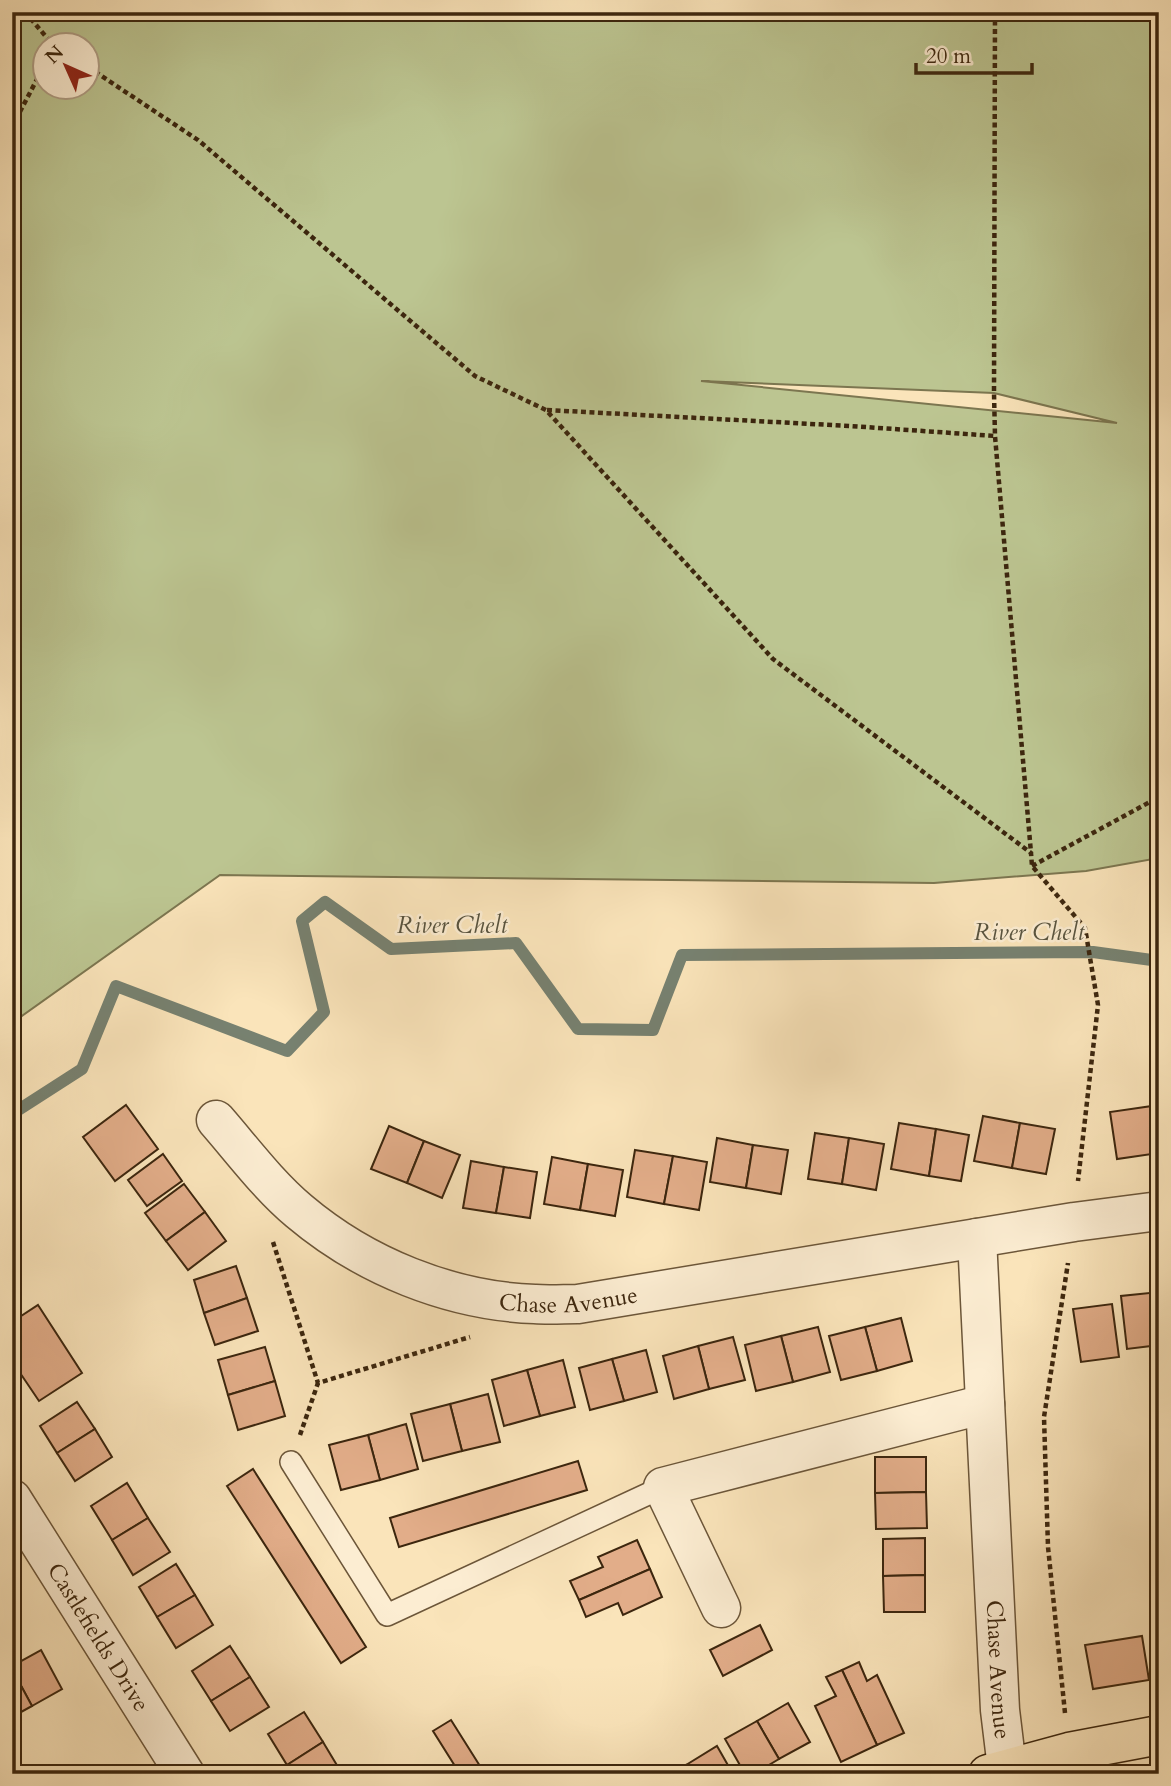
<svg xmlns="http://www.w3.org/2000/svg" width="1171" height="1786" viewBox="0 0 1171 1786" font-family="Cardo,serif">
<rect width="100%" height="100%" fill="#fae4ba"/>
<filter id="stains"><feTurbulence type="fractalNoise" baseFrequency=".00286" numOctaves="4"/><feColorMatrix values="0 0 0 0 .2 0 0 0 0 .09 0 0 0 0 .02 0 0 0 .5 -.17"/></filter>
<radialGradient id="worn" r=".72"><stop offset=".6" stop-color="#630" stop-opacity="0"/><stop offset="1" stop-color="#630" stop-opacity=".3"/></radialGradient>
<path fill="#bcc591" stroke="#7c7650" stroke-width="2" fill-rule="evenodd" d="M12 12H1159V858L1086 871 934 883 220 875 12 1023ZM46 46H88V88H46ZM701 381 994 393 1117 423Z"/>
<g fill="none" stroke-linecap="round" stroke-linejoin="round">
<path stroke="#778170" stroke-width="12" d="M12 1114 82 1069 116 986 287 1051 324 1012 302 921 325 902 391 949 516 943 578 1029 653 1030 682 955 1093 952 1159 961"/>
</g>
<g fill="#e2ad89" stroke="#3c260e" stroke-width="2">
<path d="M126 1105 158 1149 115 1181 83 1137Z"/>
<path d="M1159 1105V1153L1117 1159 1110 1112Z"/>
<path d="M983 1116 1020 1123 1012 1168 974 1161Z"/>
<path d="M899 1123 936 1129 929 1176 891 1169Z"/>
<path d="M1020 1123 1055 1129 1046 1174 1012 1168Z"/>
<path d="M389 1126 424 1141 407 1183 371 1169Z"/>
<path d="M936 1129 969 1135 961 1181 929 1176Z"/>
<path d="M815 1133 849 1138 842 1184 808 1179Z"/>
<path d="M717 1138 753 1145 746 1188 710 1182Z"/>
<path d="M849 1138 884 1144 876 1190 842 1184Z"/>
<path d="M424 1141 460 1155 442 1198 407 1183Z"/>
<path d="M753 1145 788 1150 781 1194 746 1188Z"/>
<path d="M635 1150 673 1156 664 1204 627 1197Z"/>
<path d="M163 1154 182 1181 147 1206 128 1180Z"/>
<path d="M673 1156 707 1162 699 1210 664 1204Z"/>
<path d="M552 1157 588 1164 580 1210 544 1204Z"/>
<path d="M471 1161 504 1167 496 1213 463 1208Z"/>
<path d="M588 1164 623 1170 615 1216 580 1210Z"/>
<path d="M504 1167 537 1172 530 1218 496 1213Z"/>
<path d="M184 1184 205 1212 166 1241 145 1213Z"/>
<path d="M205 1212 226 1241 188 1270 166 1241Z"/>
<path d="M236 1266 247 1298 204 1313 194 1280Z"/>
<path d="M1159 1292V1345L1127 1349 1121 1296Z"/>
<path d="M247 1298 258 1331 215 1345 204 1313Z"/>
<path d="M1112 1304 1119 1357 1081 1362 1073 1309Z"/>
<path d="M38 1305 82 1373 39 1401 12 1361V1322Z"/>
<path d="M901 1318 912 1361 877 1371 865 1327Z"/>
<path d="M818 1327 830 1372 793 1382 781 1336Z"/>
<path d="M865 1327 877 1371 841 1380 829 1336Z"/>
<path d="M781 1336 793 1382 756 1391 745 1345Z"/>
<path d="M733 1337 745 1380 709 1389 698 1346Z"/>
<path d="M698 1346 709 1389 674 1399 663 1356Z"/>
<path d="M265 1347 275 1381 228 1395 218 1360Z"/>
<path d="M646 1350 657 1392 624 1401 612 1359Z"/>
<path d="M612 1359 624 1401 590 1410 579 1368Z"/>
<path d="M563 1360 575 1407 540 1416 527 1370Z"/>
<path d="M527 1370 540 1416 504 1426 492 1380Z"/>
<path d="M275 1381 285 1416 238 1430 228 1395Z"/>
<path d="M488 1394 500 1442 462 1451 450 1404Z"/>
<path d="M77 1402 95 1429 57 1453 40 1426Z"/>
<path d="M450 1404 462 1451 423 1461 411 1414Z"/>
<path d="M406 1424 418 1469 380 1480 368 1435Z"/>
<path d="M95 1429 112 1457 75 1481 57 1453Z"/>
<path d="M368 1435 380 1480 341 1490 329 1445Z"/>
<path d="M875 1457H926V1492L875 1493Z"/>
<path d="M578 1461 587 1490 399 1547 390 1518Z"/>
<path d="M253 1469 366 1647 341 1663 227 1486Z"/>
<path d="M127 1483 148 1518 112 1540 91 1506Z"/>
<path d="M926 1492 927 1528 876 1529 875 1493Z"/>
<path d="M148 1518 170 1552 133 1575 112 1540Z"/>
<path d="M925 1538V1575L883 1576V1539Z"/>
<path d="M637 1540 650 1569 579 1600 570 1581 603 1567 598 1557Z"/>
<path d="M176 1564 195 1595 157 1617 139 1587Z"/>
<path d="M650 1569 662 1597 623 1615 618 1603 586 1617 579 1600Z"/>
<path d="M925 1575V1612H884L883 1576Z"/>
<path d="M195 1595 213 1625 176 1648 157 1617Z"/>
<path d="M760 1625 772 1650 723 1676 710 1650Z"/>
<path d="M1142 1636 1149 1680 1093 1689 1085 1645Z"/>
<path d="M230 1646 250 1677 211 1701 192 1671Z"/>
<path d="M41 1650 62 1689 32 1706 12 1669V1666Z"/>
<path d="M859 1662 867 1681 877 1675 904 1733 877 1745 842 1670Z"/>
<path d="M12 1669 32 1706 12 1717Z"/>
<path d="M842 1670 877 1745 841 1762 815 1706 836 1696 826 1677Z"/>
<path d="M250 1677 269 1707 230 1731 211 1701Z"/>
<path d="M788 1703 810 1742 779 1759 757 1721Z"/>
<path d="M304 1712 323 1742 287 1765 268 1734Z"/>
<path d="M451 1720 485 1774H460L433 1731Z"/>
<path d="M757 1721 779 1759 754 1774H745L725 1739Z"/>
<path d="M323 1742 341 1772 338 1774H292L287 1765Z"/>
<path d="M717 1746 733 1774H691L686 1765Z"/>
<path d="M686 1765 691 1774H671Z"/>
</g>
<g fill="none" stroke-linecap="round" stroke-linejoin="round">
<g stroke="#6c5639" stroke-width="24">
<path id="lane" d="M291 1462 387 1615 663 1487"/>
</g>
<g stroke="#6c5639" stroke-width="41">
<g id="street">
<path id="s1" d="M216 1120C243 1151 268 1185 299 1211 364 1266 450 1301 535 1304 549 1305 564 1304 578 1304L1074 1222 1159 1211"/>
<path id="s2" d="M977 1238 1000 1710 1007 1768"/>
<path id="s3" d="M12 1499 185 1774"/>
<path d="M721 1608 663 1487 985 1404"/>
</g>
</g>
<g stroke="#3c260e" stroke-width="41">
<path id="highway" d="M988 1774 1069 1752 1159 1735"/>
</g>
<g stroke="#3c260e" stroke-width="4.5" stroke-dasharray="5 3.5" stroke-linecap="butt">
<path d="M25 12 54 46"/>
<path d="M995 12 994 393 995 436 1031 853"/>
<path d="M88 67 198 140 475 376 546 410 773 659 1031 853 1032 866 1085 928 1098 1005 1078 1181"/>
<path d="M12 127 46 62"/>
<path d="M547 410 850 426 995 436"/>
<path d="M1032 866 1159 797"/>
<path d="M273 1242 318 1383 470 1337"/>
<path d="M300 1435 318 1383"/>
<path d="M1065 1713 1048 1547 1044 1417 1068 1263"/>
</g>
<use href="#lane" stroke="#fcedd2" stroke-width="21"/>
<use href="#street" stroke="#fcedd2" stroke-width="38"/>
<use href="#highway" stroke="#fae4ba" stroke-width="38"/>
</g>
<g text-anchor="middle" stroke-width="5" stroke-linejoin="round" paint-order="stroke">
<g font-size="23" fill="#3c260e" stroke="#fcedd2">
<text dy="8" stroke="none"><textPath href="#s1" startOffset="415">Chase Avenue</textPath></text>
<text dy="8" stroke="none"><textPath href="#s3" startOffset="163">Castlefields Drive</textPath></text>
<text dy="8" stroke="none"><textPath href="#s2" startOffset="432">Chase Avenue</textPath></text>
</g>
<g font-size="24" font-style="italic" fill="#59543f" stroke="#fcedd2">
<text x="452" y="933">River Chelt</text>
<text x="1029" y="940">River Chelt</text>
</g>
</g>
<rect width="1171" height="1786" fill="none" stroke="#fae4ba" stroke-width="42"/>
<rect x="14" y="14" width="1143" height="1758" fill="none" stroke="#3c260e" stroke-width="3.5"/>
<rect x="21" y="21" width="1129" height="1744" fill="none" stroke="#3c260e" stroke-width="2"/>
<g transform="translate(66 66) rotate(315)"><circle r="33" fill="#fcedd2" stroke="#af9d84" stroke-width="2"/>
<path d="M0-5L12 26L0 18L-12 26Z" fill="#8f2418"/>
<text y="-10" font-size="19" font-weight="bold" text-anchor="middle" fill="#3c260e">N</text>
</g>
<path d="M916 63v10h116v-10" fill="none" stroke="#3c260e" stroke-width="3.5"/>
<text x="926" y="63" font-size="21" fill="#3c260e" stroke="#fcedd2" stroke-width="5" paint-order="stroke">20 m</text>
<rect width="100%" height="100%" filter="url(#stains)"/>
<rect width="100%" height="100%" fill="url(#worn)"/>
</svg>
